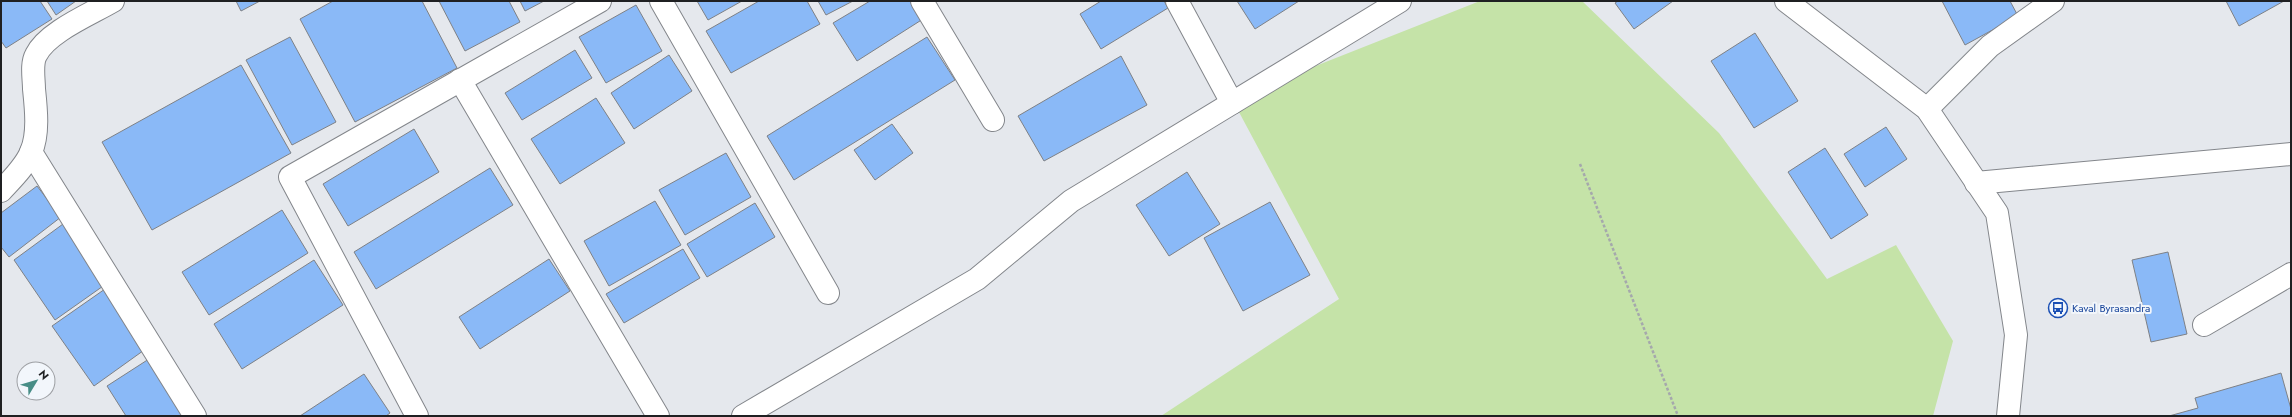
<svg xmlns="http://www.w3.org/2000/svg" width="2292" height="417" viewBox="0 0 2292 417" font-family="Jost,sans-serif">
<rect width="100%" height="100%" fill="#e5e8ed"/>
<path fill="#c5e3a8" d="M1480 1H1582L1719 133 1827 279 1896 245 1953 341 1933 416H1161L1339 299 1232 99Z"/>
<g fill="#8ab9f7" stroke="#7e8186">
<path d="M1 1H40L52 19 6 48 1 41Z"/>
<path d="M47 1H76L56 15Z"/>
<path d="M236 1H260L241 11Z"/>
<path d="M333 1H422L457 68 355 122 300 19Z"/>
<path d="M439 1H509L520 22 465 51Z"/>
<path d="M520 1H544L525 11Z"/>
<path d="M697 1H742L708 20Z"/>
<path d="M759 1H807L820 24 731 73 706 31Z"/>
<path d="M818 1H853L826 15Z"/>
<path d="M870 1H912L923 19 857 61 833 23Z"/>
<path d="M1101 1H1164L1168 8 1101 49 1080 14Z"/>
<path d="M1237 1H1299L1255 29Z"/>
<path d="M1618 1H1673L1634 29 1615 3Z"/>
<path d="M1942 1H2010L2018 16 1965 45Z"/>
<path d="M2226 1H2284L2239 26Z"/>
<path d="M636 5 662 51 606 83 579 37Z"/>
<path d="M1755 33 1798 101 1754 128 1711 61Z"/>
<path d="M290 37 336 122 292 145 246 60Z"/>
<path d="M927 37 955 80 794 180 767 136Z"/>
<path d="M575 50 592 78 522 120 505 93Z"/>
<path d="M669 55 692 91 634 129 611 93Z"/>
<path d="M1121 56 1147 105 1044 161 1018 116Z"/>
<path d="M241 65 291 153 152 230 102 142Z"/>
<path d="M596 98 625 143 560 184 531 139Z"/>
<path d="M892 124 913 153 875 180 854 150Z"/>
<path d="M1886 127 1907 159 1865 187 1844 154Z"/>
<path d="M414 129 439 172 348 226 323 184Z"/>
<path d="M1825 148 1868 215 1831 239 1788 172Z"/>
<path d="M726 153 751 197 685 235 659 190Z"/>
<path d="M490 168 513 205 376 289 354 252Z"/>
<path d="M1187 172 1220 224 1169 256 1136 205Z"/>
<path d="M37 186 61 217 9 257 1 247V213Z"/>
<path d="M655 201 681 245 609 286 584 241Z"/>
<path d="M1270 202 1310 275 1243 311 1204 238Z"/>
<path d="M755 203 775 237 707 277 687 244Z"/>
<path d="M282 210 308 253 209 315 182 272Z"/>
<path d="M63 224 106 284 55 320 14 260Z"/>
<path d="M683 249 700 278 624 323 606 294Z"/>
<path d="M2168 252 2187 334 2151 342 2132 260Z"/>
<path d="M549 259 570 291 480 349 459 317Z"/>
<path d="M314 260 343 305 242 369 214 324Z"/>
<path d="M105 289 147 348 94 386 52 326Z"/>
<path d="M152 357 190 416H126L107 386Z"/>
<path d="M2281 373 2291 409V416H2169L2198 408 2195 398Z"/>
<path d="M364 374 390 413 386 416H300Z"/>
</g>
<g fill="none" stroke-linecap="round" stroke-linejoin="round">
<g stroke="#83868b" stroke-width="24">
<g id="minor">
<path d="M661 1 828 293"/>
<path d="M922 1 993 120"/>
<path d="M1177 1 1232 103"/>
<path d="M460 80 658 416"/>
<path d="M1927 109 1990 46 2053 1"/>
<path d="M31 152 195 416"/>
<path d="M1976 183 2291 154"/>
<path d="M1 191C11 180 25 167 31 152 39 134 36 108 34 89 34 79 31 64 36 55 47 32 91 14 113 1"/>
<path d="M2204 325 2291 274"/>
<path d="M417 416 290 177 600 1"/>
<path d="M743 416 977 279 1071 201 1400 1"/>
</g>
</g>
<g stroke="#83868b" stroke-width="24">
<path id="tertiary" d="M1786 1 1927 109 1997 213 2016 335 2008 416"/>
</g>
<path stroke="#a5a8ac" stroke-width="2.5" stroke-dasharray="3 2" stroke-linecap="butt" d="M1580 164 1678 416"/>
<use href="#minor" stroke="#fff" stroke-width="22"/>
<use href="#tertiary" stroke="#fff" stroke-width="22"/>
</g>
<defs>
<g id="bus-ring" transform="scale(1)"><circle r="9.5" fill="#f2f6fb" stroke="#1a4fb4" stroke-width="1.5"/><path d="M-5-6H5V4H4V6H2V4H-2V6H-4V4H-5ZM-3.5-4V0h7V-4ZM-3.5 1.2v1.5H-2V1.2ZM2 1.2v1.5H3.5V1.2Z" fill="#1a4fb4"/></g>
</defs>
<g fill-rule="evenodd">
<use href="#bus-ring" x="2058" y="308"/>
</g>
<g text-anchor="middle" stroke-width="4" stroke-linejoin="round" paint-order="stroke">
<g font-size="11" fill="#164399" stroke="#f2f6fb" text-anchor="start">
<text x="2072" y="312">Kaval Byrasandra</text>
</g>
</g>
<rect width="2292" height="417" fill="none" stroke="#1f2022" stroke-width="4"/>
<g transform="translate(36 381) rotate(52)"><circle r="19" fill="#f2f6fb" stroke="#9ea0a4"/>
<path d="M0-3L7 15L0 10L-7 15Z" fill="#478d86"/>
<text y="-6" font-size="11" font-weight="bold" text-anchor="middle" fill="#1f2022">N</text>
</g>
</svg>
